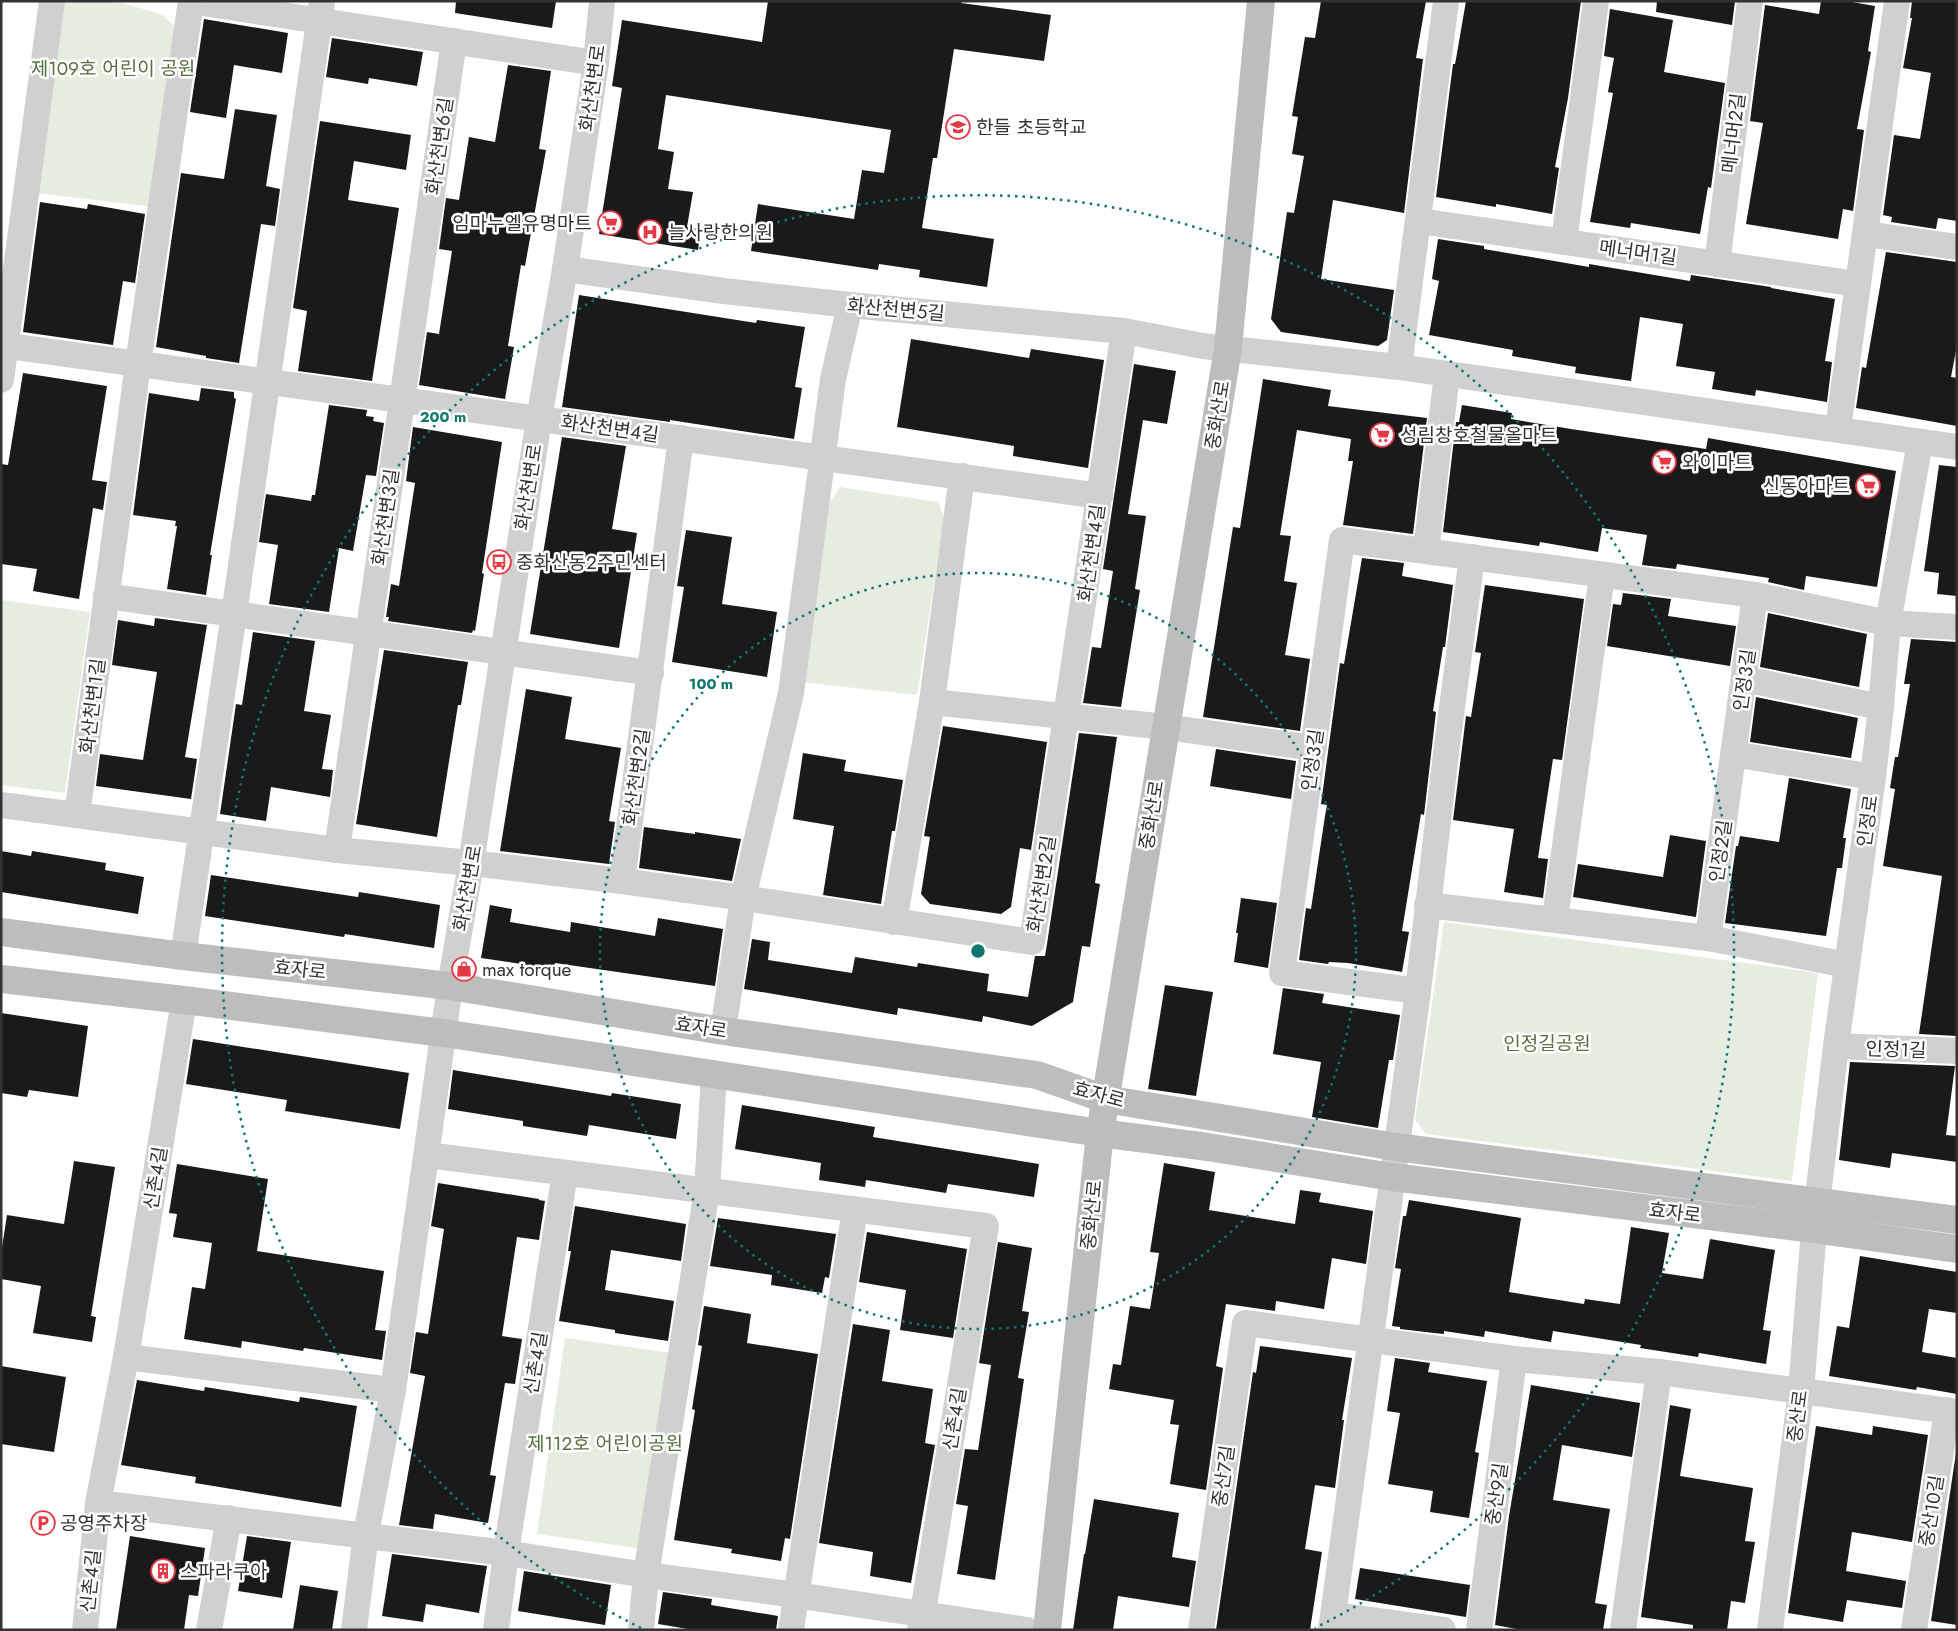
<svg xmlns="http://www.w3.org/2000/svg" width="1958" height="1631" viewBox="0 0 1958 1631" font-family="Jost,'Noto Sans KR',sans-serif">
<rect width="100%" height="100%" fill="#fff"/>
<g fill="#e6ecdf">
<path d="M71 1H105L127 4 163 15 178 30 153 207 37 193 63 3Z"/>
<path d="M840 487 938 502 944 517 917 695 800 682 824 511Z"/>
<path d="M1 600 90 612 65 793 1 785Z"/>
<path d="M1444 922 1818 973 1792 1181 1426 1134 1415 1120Z"/>
<path d="M565 1338 672 1353 644 1549 537 1534Z"/>
</g>
<g fill="#1a1a1a">
<path d="M456 1H556L552 28 455 13Z"/>
<path d="M768 1H962L961 3 1051 15 1044 61 954 49 937 158H933L922 228 994 239 987 287 919 277 920 270 879 264 878 270 751 251 758 204 854 219 862 170 884 173 891 130 666 95 658 149 674 152 668 189 693 192 687 227 701 229 698 250 599 234 622 88 612 86 622 20 762 42Z"/>
<path d="M1321 1H1426L1416 58 1423 59 1404 213 1333 200 1321 279 1394 290 1387 340 1378 346 1281 332 1271 319 1287 212 1294 213 1304 156 1292 154 1298 117 1292 116 1305 37 1315 38Z"/>
<path d="M1466 1H1581L1568 98 1555 167 1559 168 1552 214 1496 204V207L1436 197 1453 64H1455L1456 59Z"/>
<path d="M1657 1H1735L1732 25 1656 12Z"/>
<path d="M1821 1H1846L1875 6 1868 51 1871 52 1857 129 1864 130 1853 211 1843 209 1838 239 1746 224 1763 123 1750 121 1765 5 1819 14Z"/>
<path d="M1912 1H1957V221L1938 218 1936 229 1891 222 1892 217 1883 215 1894 135 1920 139 1931 73 1903 68 1912 18H1910Z"/>
<path d="M1610 9 1673 20 1664 72 1725 83 1711 188 1708 187 1700 234 1631 223 1630 228 1590 222 1613 93 1608 92 1614 58 1604 56Z"/>
<path d="M204 19 288 33 282 73 234 65 226 118 190 112Z"/>
<path d="M332 38 423 52 417 86 369 78 368 84 326 77Z"/>
<path d="M508 65 551 71 539 149 546 150 525 266 521 265 508 346 514 347 505 399 419 385 427 332 439 334 452 251 439 249 446 198 459 200 469 137 495 142Z"/>
<path d="M235 109 277 115 266 186 280 189 275 226 261 224 239 363 206 358V356L156 347 181 173 224 179Z"/>
<path d="M320 121 411 135 406 170 354 161 348 200 399 208 372 381 298 371 307 311 293 308Z"/>
<path d="M40 202 87 209 88 204 145 214 135 283 123 281 113 345 23 332Z"/>
<path d="M1438 239 1484 246V249L1589 267V264L1690 281 1691 275 1771 287V288L1835 299 1825 361 1832 362 1827 402 1756 390 1755 396 1712 389 1715 372 1676 366 1683 324 1640 317 1631 381 1575 373 1576 367 1512 356 1513 350 1429 335 1439 281 1432 279Z"/>
<path d="M1886 252 1957 262V345L1951 377 1957 378V426L1856 408 1862 367 1866 368Z"/>
<path d="M579 295 756 323 757 320 805 327 795 387 802 388 794 439 670 420V422L562 407Z"/>
<path d="M911 339 1029 358 1031 349 1104 360 1088 468 1013 456 1014 446 897 427Z"/>
<path d="M1134 364 1176 371 1167 424 1143 420 1128 514 1146 516 1135 589 1140 590 1121 707 1083 703 1092 647 1101 648 1113 571 1103 569Z"/>
<path d="M23 373 107 386 92 480 107 482 103 510 93 508 79 599 33 591 37 569 1 564V464L8 465Z"/>
<path d="M1263 379 1331 390 1328 406 1427 418 1413 534 1343 525 1353 461H1348L1351 439 1297 430 1280 535 1291 536 1284 581 1297 583 1285 655 1310 659 1300 731 1203 717 1233 527 1240 528Z"/>
<path d="M201 388 234 392V398L236 399 210 555H212L206 595 167 589 177 526H175L176 521 133 515 149 393 199 401Z"/>
<path d="M329 405 367 410 366 416 374 417 373 421 384 423 376 476 366 475 353 551 339 548 329 612 269 604 278 545 259 542 266 494 311 501 312 495H315Z"/>
<path d="M1462 405 1512 413 1511 419 1571 429 1706 449 1708 438 1896 471 1877 587 1806 576 1804 590 1768 582 1769 578 1677 564 1676 569 1642 565 1647 535 1602 528 1598 552 1540 542 1539 546 1443 532 1456 422H1459Z"/>
<path d="M413 427 502 442 482 573 484 574 475 631 473 630 472 633 388 621 389 617H386L391 584 399 586 415 483 406 481Z"/>
<path d="M562 437 626 446 612 529 637 533 619 648 530 634Z"/>
<path d="M1939 465 1957 467V596L1937 594 1939 573 1924 571Z"/>
<path d="M686 530 732 537 722 604 777 612 767 677 672 662 684 587 677 586Z"/>
<path d="M1362 558 1404 563 1402 576 1453 585 1445 647H1443L1433 711 1436 712 1424 815 1421 814 1402 931 1409 932 1402 972 1348 963 1329 962 1328 964 1299 960 1306 908 1311 909 1325 816 1327 805 1321 804 1340 663 1344 664Z"/>
<path d="M1485 585 1584 599 1562 760 1553 759 1538 858 1548 859 1543 898 1504 892 1514 829 1453 820 1466 716 1471 717 1481 653 1475 652Z"/>
<path d="M1623 593 1671 599 1668 616 1736 626 1730 666 1607 646 1613 604 1621 605Z"/>
<path d="M1768 613 1867 634 1859 687 1760 667Z"/>
<path d="M155 618 207 625 185 757 197 759 191 799 96 786 100 754 143 760 157 672 112 665 118 620 154 626Z"/>
<path d="M253 632 315 641 304 711 331 715 322 769 333 770 330 797 271 787 266 821 220 814 236 704 242 705Z"/>
<path d="M1911 639 1957 642V1036L1919 1034 1942 876 1883 866 1895 789 1890 788 1895 757H1898L1910 684H1904Z"/>
<path d="M384 650 468 662 461 705H458L437 837 356 824Z"/>
<path d="M526 689 572 697 565 739 621 748 609 821 615 822 609 864 500 851Z"/>
<path d="M1756 697 1858 718 1851 758 1750 742Z"/>
<path d="M943 726 1047 742 1031 850 1020 848 1011 907 1001 914 930 904 921 894 930 837 924 836Z"/>
<path d="M1079 733 1117 737 1095 883 1100 884 1090 947 1082 946 1073 1002 1032 1026 983 1016 982 1022 898 1008 897 1015 744 989 752 939 770 942 768 960 852 973 855 957 917 967 918 963 989 974 987 991 1028 997 1035 956H1045L1047 944Z"/>
<path d="M1216 749 1296 761 1291 799 1210 786Z"/>
<path d="M803 753 846 760 844 771 903 780 895 831H892L881 904 823 895 834 826 793 819Z"/>
<path d="M1789 778 1851 789 1843 838H1846L1842 868H1837L1826 936 1725 923 1736 846H1738L1740 836 1779 842Z"/>
<path d="M644 827 695 834V832L741 839 732 881 639 868Z"/>
<path d="M1670 835 1706 841 1696 917 1573 897 1578 864 1663 877Z"/>
<path d="M1 851 31 856 32 851 106 863 105 870 144 877 138 914 1 892Z"/>
<path d="M211 875 358 897 359 892 440 905 434 948 345 934 344 937 205 916Z"/>
<path d="M1241 898 1277 903 1268 968 1234 962 1238 933H1236Z"/>
<path d="M490 905 512 909 510 922 570 932 571 922 655 936 658 918 723 929 715 986 555 963 554 969 481 958Z"/>
<path d="M1165 985 1213 992 1196 1096 1148 1089Z"/>
<path d="M1283 988 1324 994 1322 1003 1400 1015 1393 1060H1389L1378 1128 1312 1117 1321 1062 1273 1054Z"/>
<path d="M1 1013 88 1026 78 1097 29 1090 27 1097 1 1093Z"/>
<path d="M193 1039 409 1073 400 1129 285 1111 287 1100 186 1084Z"/>
<path d="M1850 1062 1955 1066 1946 1135 1957 1136V1162L1892 1153 1890 1168 1839 1160Z"/>
<path d="M453 1070 611 1096 612 1093 681 1104 676 1139 589 1125 587 1136 523 1126V1121L448 1109Z"/>
<path d="M742 1105 875 1127 873 1137 1039 1164 1034 1197 948 1184 946 1193 866 1180 865 1187 819 1180 821 1163 735 1149Z"/>
<path d="M74 1161 115 1167 91 1316 96 1317 92 1342 33 1333 41 1286 1 1279V1254L7 1215 64 1224Z"/>
<path d="M1164 1163 1215 1172 1209 1210 1295 1224 1300 1190 1321 1193 1319 1202 1373 1211 1366 1264 1332 1258 1324 1309 1276 1301 1275 1311 1226 1304 1216 1366 1223 1368 1206 1490 1170 1484 1179 1425 1170 1424 1174 1400 1109 1389 1113 1364 1121 1365 1130 1306 1150 1309 1159 1253 1150 1252Z"/>
<path d="M177 1164 268 1179 257 1251 384 1271 375 1330 386 1331 382 1360 304 1348 303 1351 242 1341 241 1348 184 1339 192 1287 205 1289 212 1243 173 1237 177 1214 169 1213Z"/>
<path d="M438 1183 539 1199V1200L545 1201 539 1240 517 1237 502 1336 522 1339 515 1384 505 1383 490 1475 496 1476 488 1523 435 1514 433 1529 399 1525 425 1376 410 1373 416 1332 428 1334 444 1229 431 1226Z"/>
<path d="M1409 1200 1521 1218 1509 1292 1584 1304 1585 1299 1620 1304 1631 1227 1669 1233 1662 1273 1703 1279 1710 1239 1775 1250 1763 1330 1771 1331 1766 1364 1699 1353 1698 1357 1640 1348 1641 1345 1553 1331 1551 1342 1485 1331 1484 1337 1444 1331V1334L1434 1333 1400 1329V1327L1392 1326 1401 1269 1395 1268 1403 1216H1406Z"/>
<path d="M575 1206 686 1224 681 1261 611 1250 605 1290 674 1301 668 1341 615 1333V1330L559 1321 571 1251H568Z"/>
<path d="M718 1218 836 1234 829 1278 825 1277 822 1293 771 1285 772 1275 710 1266Z"/>
<path d="M867 1232 967 1249 953 1338 900 1330 906 1290 859 1282Z"/>
<path d="M998 1242 1032 1248 1022 1311 1029 1312 1018 1378 1024 1379 995 1580 957 1574 968 1506 956 1504 965 1449 978 1450 991 1365 979 1363Z"/>
<path d="M1860 1256 1957 1272V1313L1929 1309 1922 1352 1957 1358V1394L1917 1387 1916 1390 1829 1376 1837 1326 1849 1328Z"/>
<path d="M704 1306 751 1314 747 1343 818 1354 790 1539 785 1538 781 1561 731 1553 732 1549 674 1540 695 1410 692 1409 702 1346 698 1345Z"/>
<path d="M853 1324 890 1330 882 1381 933 1389 925 1443 935 1445 911 1583 870 1576 873 1552 819 1543Z"/>
<path d="M1260 1346 1352 1358 1342 1420H1344L1335 1488 1315 1485 1305 1549 1322 1552 1310 1630H1216L1253 1372 1256 1373Z"/>
<path d="M1395 1358 1430 1363 1428 1372 1487 1381 1475 1452 1479 1453 1469 1518 1430 1512 1433 1491 1388 1484 1400 1413 1387 1411Z"/>
<path d="M1 1366 66 1377 54 1452 1 1444Z"/>
<path d="M137 1380 204 1391 205 1387 299 1402 300 1397 357 1406 341 1507 195 1483 196 1477 121 1465Z"/>
<path d="M1531 1385 1640 1403 1632 1457 1562 1445 1553 1500 1610 1509 1595 1603 1607 1605 1603 1630H1522L1495 1625 1509 1516Z"/>
<path d="M1670 1405 1691 1409 1680 1476 1753 1488 1745 1541 1755 1542 1745 1603 1731 1601 1727 1630H1693V1625L1641 1617Z"/>
<path d="M1816 1426 1872 1435 1873 1426 1928 1435 1912 1542 1852 1532 1846 1571 1906 1581 1902 1608 1847 1600 1843 1622 1788 1613Z"/>
<path d="M1957 1446V1625L1931 1621Z"/>
<path d="M1094 1499 1179 1513 1172 1557 1196 1561 1189 1607 1118 1596 1113 1630H1073L1084 1554H1085Z"/>
<path d="M130 1536 205 1548 198 1596 189 1595 184 1630H116Z"/>
<path d="M247 1536 291 1542 282 1598 238 1591Z"/>
<path d="M392 1554 487 1566 479 1613 426 1604 423 1622 382 1616Z"/>
<path d="M1360 1568 1470 1585 1466 1617 1355 1599Z"/>
<path d="M524 1571 611 1585 605 1625 518 1611Z"/>
<path d="M300 1585 338 1591 332 1630H293Z"/>
<path d="M663 1592 712 1599 711 1605 778 1616 776 1630H694L658 1624Z"/>
</g>
<g fill="none" stroke-linecap="round" stroke-linejoin="round">
<g stroke="#d0d0d0" stroke-width="26">
<path d="M190 1 596 63"/>
<path d="M1419 221 1858 284"/>
<path d="M1866 234 1957 247"/>
<path d="M1564 241 1596 1"/>
<path d="M1717 264 1750 1"/>
<path d="M565 269 724 291 850 305 1124 331 1203 346 1399 367 1957 447"/>
<path d="M1 345 1100 496"/>
<path d="M1399 367 1446 1"/>
<path d="M1 380 52 1"/>
<path d="M1838 429 1897 1"/>
<path d="M1426 551 1447 374"/>
<path d="M106 596 651 673"/>
<path d="M1744 679 1881 707"/>
<path d="M932 702 1166 727 1314 748"/>
<path d="M1733 754 1873 777"/>
<path d="M1 805 337 850 471 863 622 881 743 898 1032 942 1124 331"/>
<path d="M77 815 138 364 191 1"/>
<path d="M337 850 454 41"/>
<path d="M622 881 681 438"/>
<path d="M1427 905 1708 938 1847 965"/>
<path d="M1555 919 1602 575"/>
<path d="M894 922 932 702 962 476"/>
<path d="M1708 938 1755 595"/>
<path d="M183 956 234 614 322 1"/>
<path d="M1418 991 1282 973 1342 540 1755 595 1888 623 1957 627"/>
<path d="M723 1031 743 898 791 693 833 379 850 305"/>
<path d="M1836 1046 1957 1051"/>
<path d="M427 1155 986 1226 920 1630"/>
<path d="M126 1357 393 1390"/>
<path d="M98 1503 506 1553 646 1575 796 1595 1027 1630"/>
<path d="M1334 1615 1443 1630"/>
<path d="M85 1630 98 1503 126 1357 184 1000"/>
<path d="M209 1630 229 1518"/>
<path d="M354 1630 366 1534 393 1390 450 986 471 863 539 419 565 269 596 63 602 1"/>
<path d="M496 1630 506 1553 565 1173"/>
<path d="M641 1630 646 1575 707 1190 714 1075"/>
<path d="M791 1630 855 1209"/>
<path d="M1201 1630 1245 1323 1514 1359 1659 1372 1957 1412"/>
<path d="M1331 1630 1418 991 1447 745 1472 557"/>
<path d="M1479 1630 1514 1359"/>
<path d="M1623 1630 1659 1372"/>
<path d="M1770 1630 1801 1391 1814 1229 1836 1046 1873 777 1881 707 1888 623 1920 442"/>
<path d="M1914 1630 1947 1410"/>
</g>
<g stroke="#bdbdbd" stroke-width="28">
<path d="M1 932 183 956 450 986 723 1031 1037 1075 1105 1099 1396 1147 1957 1220"/>
<path d="M1 979 184 1000 443 1033 1100 1133 1208 1147 1392 1177 1814 1229 1957 1249"/>
<path d="M1047 1630 1100 1133 1228 348 1261 1"/>
</g>
</g>
<g fill="none" stroke="#0f766e" stroke-width="2.5" stroke-dasharray="2.5 5">
<circle cx="978" cy="951" r="378"/>
<path d="M641 1628A756 756 0 1 1 1315 1628"/>
</g>
<defs>
<g id="school-ring" transform="scale(1.25)"><circle r="9.5" fill="#fff" stroke="#e63946" stroke-width="1.5"/><path d="M0-5L7-2L0 1L-7-2ZM-4 1L0 2.5L4 1V4Q0 6-4 4Z" fill="#e63946"/></g>
<g id="supermarket-ring" transform="scale(1.25)"><circle r="9.5" fill="#fff" stroke="#e63946" stroke-width="1.5"/><path d="M-6-5.5h2.5l.6 2H6L4.5 2H-2.5L-4.4-4H-6ZM-1.5 3.2a1.3 1.3 0 1 0 .1 0ZM3 3.2a1.3 1.3 0 1 0 .1 0Z" fill="#e63946"/></g>
<g id="hospital-ring" transform="scale(1.25)"><circle r="9.5" fill="#fff" stroke="#e63946" stroke-width="1.5"/><path d="M-5-5h3v3.5h4V-5h3V5h-3V1.5h-4V5h-3Z" fill="#e63946"/></g>
<g id="bus-ring" transform="scale(1.25)"><circle r="9.5" fill="#fff" stroke="#e63946" stroke-width="1.5"/><path d="M-5-6H5V4H4V6H2V4H-2V6H-4V4H-5ZM-3.5-4V0h7V-4ZM-3.5 1.2v1.5H-2V1.2ZM2 1.2v1.5H3.5V1.2Z" fill="#e63946"/></g>
<g id="shop-ring" transform="scale(1.25)"><circle r="9.5" fill="#fff" stroke="#e63946" stroke-width="1.5"/><path d="M-5-2.5h2.3a2.7 3.5 0 0 1 5.4 0H5L5.5 6h-11ZM-1.5-2.5h3a1.5 2.3 0 0 0-3 0Z" fill="#e63946"/></g>
<g id="parking-ring" transform="scale(1.25)"><circle r="9.5" fill="#fff" stroke="#e63946" stroke-width="1.5"/><path d="M-3.5-5.5H1a3.5 3.5 0 0 1 0 7H-1V5.5H-3.5ZM-1-3.4V-.6H.8a1.4 1.4 0 0 0 0-2.8Z" fill="#e63946"/></g>
<g id="building-ring" transform="scale(1.25)"><circle r="9.5" fill="#fff" stroke="#e63946" stroke-width="1.5"/><path d="M-4-6H4V6H1V3H-1V6H-4ZM-2.5-4.3h1.7v1.8h-1.7ZM.8-4.3h1.7v1.8H.8ZM-2.5-1h1.7V.8h-1.7ZM.8-1h1.7V.8H.8Z" fill="#e63946"/></g>
</defs>
<g fill-rule="evenodd">
<use href="#school-ring" x="958" y="127"/>
<use href="#supermarket-ring" x="610" y="223"/>
<use href="#hospital-ring" x="650" y="232"/>
<use href="#supermarket-ring" x="1382" y="435"/>
<use href="#supermarket-ring" x="1664" y="462"/>
<use href="#supermarket-ring" x="1868" y="486"/>
<use href="#bus-ring" x="499" y="562"/>
<use href="#shop-ring" x="464" y="969"/>
<use href="#parking-ring" x="43" y="1523"/>
<use href="#building-ring" x="163" y="1571"/>
</g>
<g text-anchor="middle" stroke-width="5" stroke-linejoin="round" paint-order="stroke">
<g font-size="19" fill="#56703f" stroke="#fff">
<text x="113" y="75">제109호 어린이 공원</text>
<text x="1547" y="1050">인정길공원</text>
<text x="605" y="1450">제112호 어린이공원</text>
</g>
<g font-size="19" fill="#333" stroke="#fff">
<text transform="translate(592 88) rotate(-82)" y="7">화산천변로</text>
<text transform="translate(1733 133) rotate(-83)" y="7">메너머2길</text>
<text transform="translate(439 146) rotate(-82)" y="7">화산천변6길</text>
<text transform="translate(1638 252) rotate(8)" y="7">메너머1길</text>
<text transform="translate(896 309) rotate(5)" y="7">화산천변5길</text>
<text transform="translate(1217 415) rotate(-81)" y="7">중화산로</text>
<text transform="translate(610 428) rotate(8)" y="7">화산천변4길</text>
<text transform="translate(528 487) rotate(-81)" y="7">화산천변로</text>
<text transform="translate(385 517) rotate(-82)" y="7">화산천변3길</text>
<text transform="translate(1091 553) rotate(-82)" y="7">화산천변4길</text>
<text transform="translate(1744 680) rotate(-82)" y="7">인정3길</text>
<text transform="translate(92 706) rotate(-83)" y="7">화산천변1길</text>
<text transform="translate(1312 760) rotate(-82)" y="7">인정3길</text>
<text transform="translate(636 777) rotate(-82)" y="7">화산천변2길</text>
<text transform="translate(1151 815) rotate(-81)" y="7">중화산로</text>
<text transform="translate(1867 821) rotate(-82)" y="7">인정로</text>
<text transform="translate(1720 851) rotate(-82)" y="7">인정2길</text>
<text transform="translate(1041 884) rotate(-81)" y="7">화산천변2길</text>
<text transform="translate(467 888) rotate(-80)" y="7">화산천변로</text>
<text transform="translate(300 969) rotate(6)" y="7">효자로</text>
<text transform="translate(701 1027) rotate(9)" y="7">효자로</text>
<text transform="translate(1896 1049) rotate(2)" y="7">인정1길</text>
<text transform="translate(1099 1094) rotate(15)" y="7">효자로</text>
<text transform="translate(155 1178) rotate(-81)" y="7">신촌4길</text>
<text transform="translate(1675 1212) rotate(7)" y="7">효자로</text>
<text transform="translate(1091 1215) rotate(-84)" y="7">중화산로</text>
<text transform="translate(535 1363) rotate(-81)" y="7">신촌4길</text>
<text transform="translate(1797 1416) rotate(-83)" y="7">중산로</text>
<text transform="translate(954 1419) rotate(-81)" y="7">신촌4길</text>
<text transform="translate(1223 1476) rotate(-82)" y="7">중산7길</text>
<text transform="translate(1496 1494) rotate(-82)" y="7">중산9길</text>
<text transform="translate(1931 1511) rotate(-81)" y="7">중산10길</text>
<text transform="translate(90 1581) rotate(-84)" y="7">신촌4길</text>
</g>
<g font-size="19" fill="#333" stroke="#fff" text-anchor="start">
<text x="976" y="134">한들 초등학교</text>
<text x="592" y="230" text-anchor="end">임마누엘유명마트</text>
<text x="668" y="239">늘사랑한의원</text>
<text x="1400" y="442">성림창호철물올마트</text>
<text x="1682" y="469">와이마트</text>
<text x="1850" y="493" text-anchor="end">신동아마트</text>
<text x="516" y="569">중화산동2주민센터</text>
<text x="482" y="976">max torque</text>
<text x="60" y="1530">공영주차장</text>
<text x="180" y="1578">스파라쿠아</text>
</g>
</g>
<circle cx="978" cy="951" r="8" fill="#0f766e" stroke="#fff" stroke-width="2.5"/>
<g font-size="15" text-anchor="middle" font-weight="bold" fill="#0f766e" stroke="#fff" stroke-width="5" stroke-linejoin="round" paint-order="stroke">
<text x="443" y="422">200 m</text>
<text x="711" y="689">100 m</text>
</g>
<rect width="1958" height="1631" fill="none" stroke="#333333" stroke-width="5"/>
</svg>
